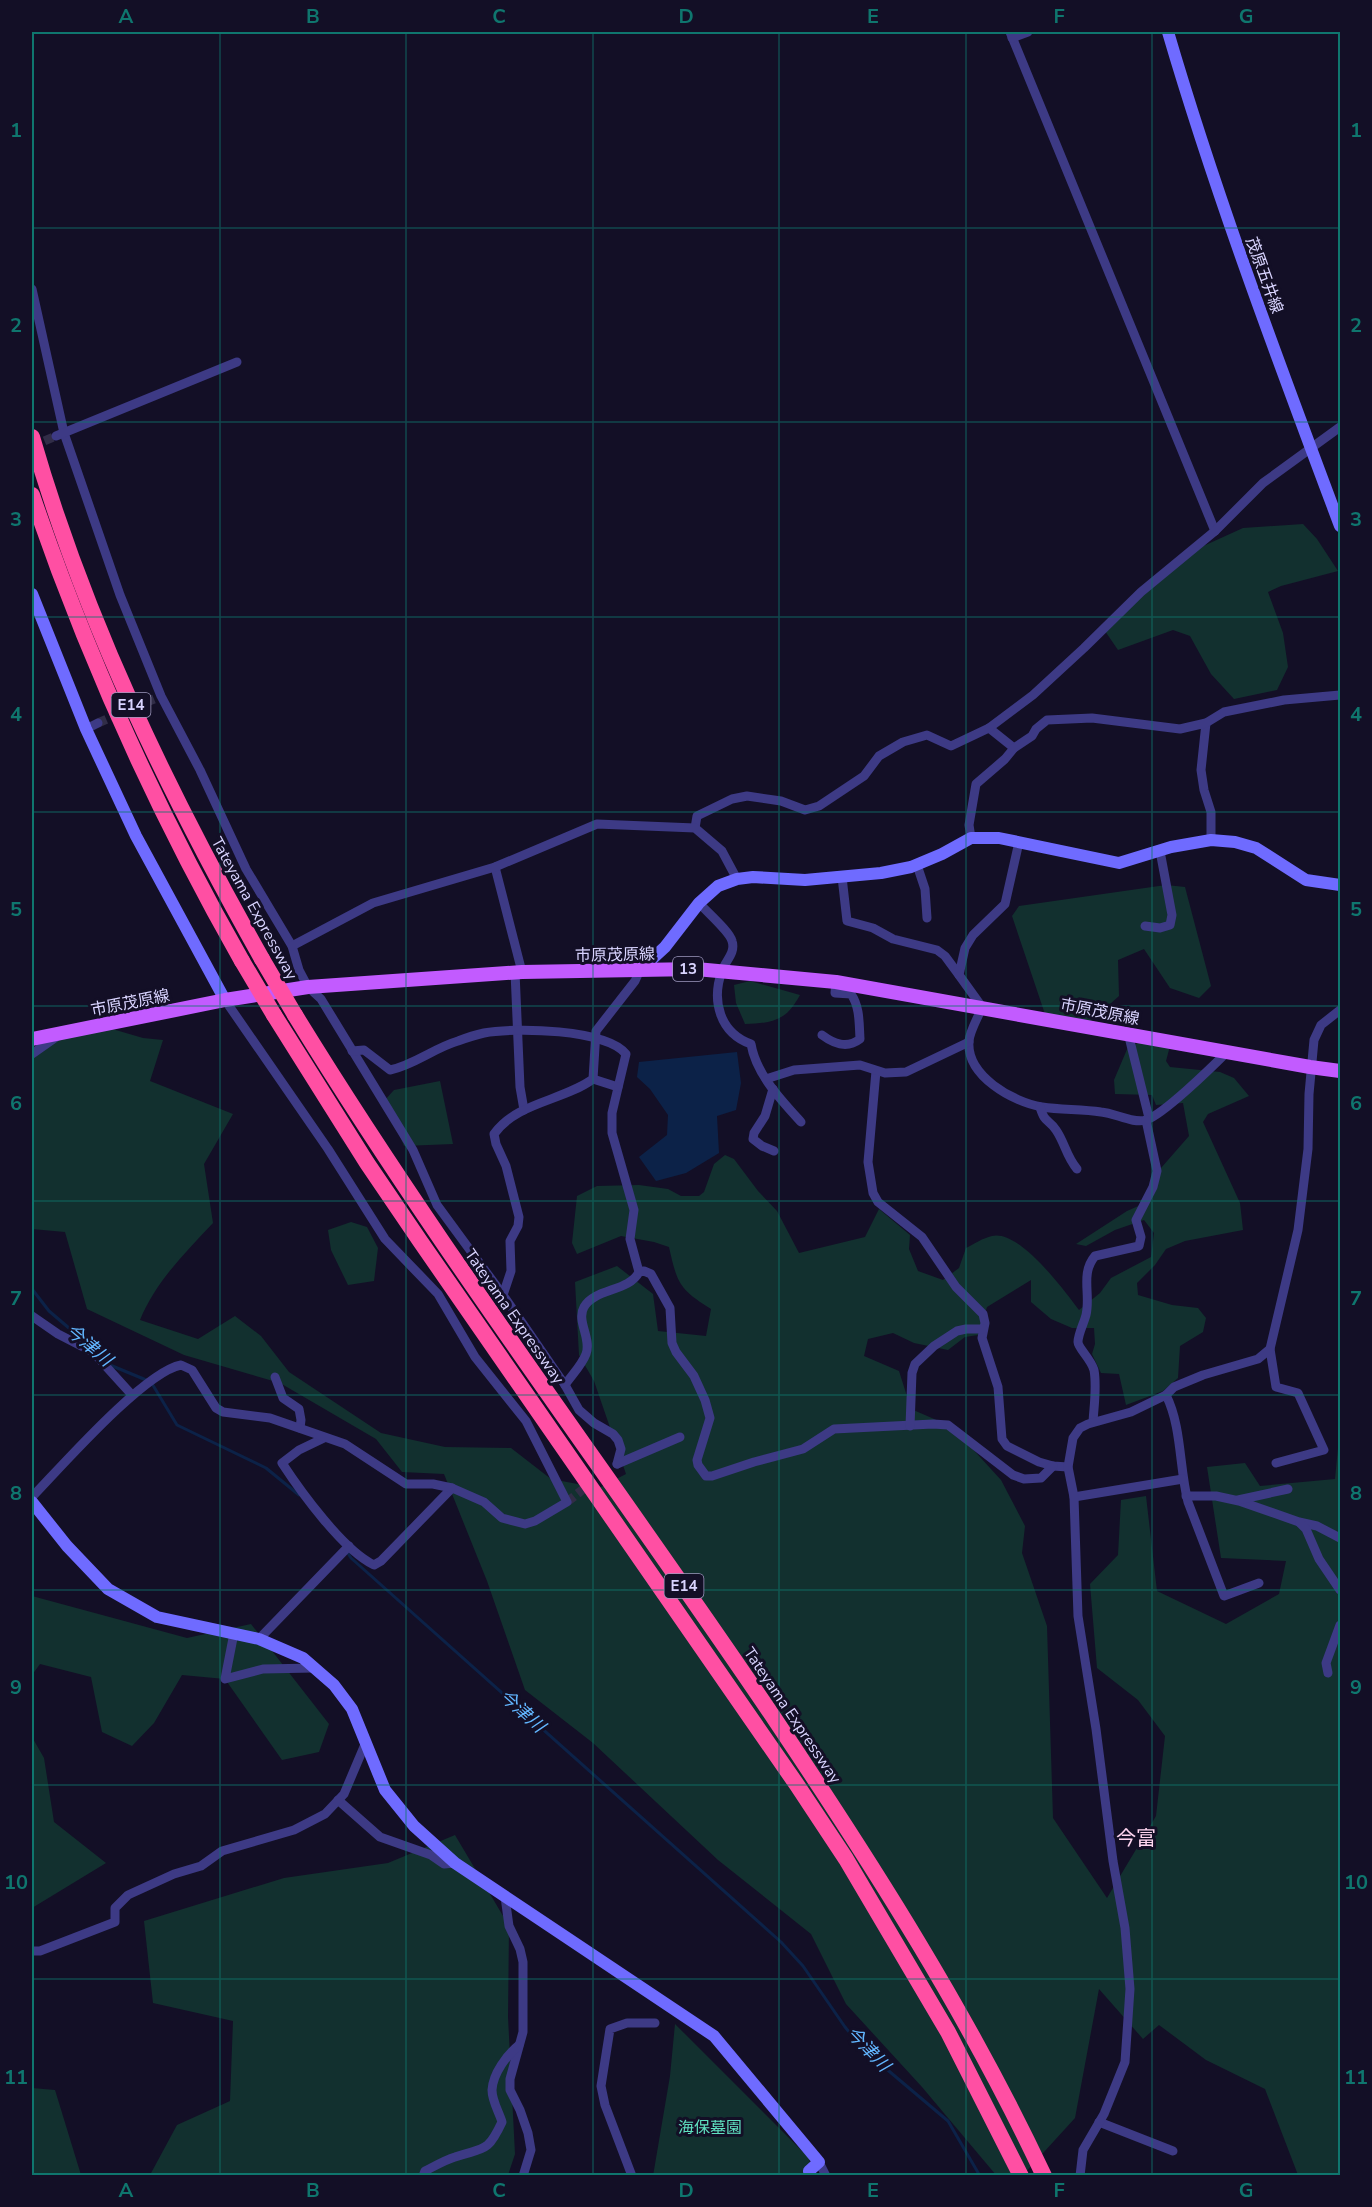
<svg xmlns="http://www.w3.org/2000/svg" width="1372" height="2207" viewBox="0 0 1372 2207" font-family="'Nunito Sans','Noto Sans JP',sans-serif">
<rect width="100%" height="100%" fill="#130f26"/>
<g fill="#12302f">
<path d="M1303 524 1317 539 1338 571 1281 586 1268 592 1283 633 1288 667 1277 690 1234 699 1211 674 1190 636 1173 630 1118 650 1105 631 1159 577 1199 548 1243 528Z"/>
<path d="M1166 885 1185 887 1211 986 1199 998 1170 988 1144 949 1118 960 1119 996 1091 1021 1049 1026 1012 916 1019 906Z"/>
<path d="M750 981 800 995C786 1021 773 1023 745 1024L736 1003 734 985Z"/>
<path d="M102 1026 143 1038 163 1040 150 1081 233 1114 204 1164 213 1223C185 1253 156 1281 140 1320L198 1339 235 1316 261 1336 289 1372 381 1433 445 1447 511 1448 551 1479 599 1488 626 1474 594 1381 579 1355 575 1282 617 1266 653 1294 658 1331 706 1336 711 1309C679 1289 677 1283 669 1247L654 1242 621 1236 577 1254 572 1243 577 1196 597 1186 639 1185 668 1189 681 1196H699L704 1192 714 1164 725 1155 734 1159 758 1191 777 1211 799 1253 865 1237 879 1209 910 1235 909 1249 918 1271 943 1280 959 1268 966 1248C974 1244 983 1238 992 1236 1019 1229 1064 1290 1079 1310L1100 1293 1111 1278 1151 1257 1154 1233 1144 1220 1115 1230 1086 1246 1076 1244 1127 1211 1152 1200 1161 1168 1189 1136 1183 1103 1156 1105 1152 1095 1115 1094 1114 1080 1128 1047 1141 1042 1170 1046 1166 1061 1170 1067 1220 1072 1234 1078 1249 1096 1208 1114 1203 1122 1240 1203 1243 1230 1185 1241 1166 1249 1155 1265 1137 1283 1138 1295 1172 1305 1198 1308 1206 1318 1203 1332 1180 1346 1178 1378 1163 1391 1126 1405 1119 1374 1101 1373 1092 1354 1095 1344 1094 1328H1072L1051 1319 1031 1302V1280L987 1307 978 1335 965 1337 948 1350 914 1343 893 1333 868 1339 864 1356 899 1371 911 1409 948 1425 969 1445 1001 1480 1025 1526 1022 1553 1047 1626 1053 1818 1107 1898 1156 1816 1165 1736 1138 1700 1097 1668 1090 1584 1118 1555 1121 1500 1146 1496 1157 1591 1226 1624 1279 1594 1286 1561 1221 1558 1207 1467 1245 1463 1260 1486 1335 1479 1340 1427V2175H1298L1265 2089 1206 2060 1159 2025 1143 2039 1099 1989 1075 2118 1023 2175H996L922 2087 846 2004 811 1934 718 1860 593 1743 525 1690 487 1581 444 1474 402 1472 376 1439 280 1383 184 1355 87 1309 65 1232 32 1229V1047Z"/>
<path d="M440 1081 453 1144 404 1146 385 1100 394 1090Z"/>
<path d="M351 1222 367 1227 378 1248 374 1281 348 1285 331 1250 328 1230Z"/>
<path d="M32 1596 187 1638 251 1624 329 1724 319 1752 282 1760 225 1679 182 1675 154 1723 132 1746 102 1732 91 1677 40 1664 32 1675Z"/>
<path d="M32 1737 44 1758 54 1822 106 1863 32 1908Z"/>
<path d="M455 1835 509 1926 508 2017 515 2154 508 2175H150L177 2125 230 2101 233 2021 153 2003 144 1921 284 1878 388 1863Z"/>
<path d="M675 2024 809 2158 812 2175 653 2176 670 2076Z"/>
<path d="M32 2088 55 2090 81 2175H32Z"/>
</g>
<path fill="#0c2248" d="M737 1052 741 1083 736 1110 717 1116 719 1153 686 1173 656 1181 639 1157 667 1135 668 1115 650 1089 637 1077 639 1062Z"/>
<g fill="none" stroke-linecap="round" stroke-linejoin="round">
<g stroke="#0c2248" stroke-width="3">
<path d="M32 1289 49 1311 90 1346"/>
<path d="M110 1365 151 1382 177 1425 266 1468 299 1495"/>
<path d="M346 1550 351 1558 781 1942 803 1966 845 2027 864 2050 948 2121 980 2176"/>
</g>
<g stroke="#312d47" stroke-width="9" stroke-dasharray="9 4.5" stroke-linecap="butt">
<path d="M32 446 56 436"/>
<path d="M98 723 154 699"/>
<path d="M567 1502 591 1483"/>
</g>
<g stroke="#3d3a85" stroke-width="9">
<path d="M1010 32 1215 531"/>
<path d="M1012 38 1028 32"/>
<path d="M32 289 64 433 120 595 161 696 200 770 246 869 292 946 299 970 308 987 321 999 413 1150 437 1205 503 1295 565 1385 579 1410 594 1423 613 1434 618 1440 621 1449 617 1464"/>
<path d="M56 436 237 362"/>
<path d="M1206 723 1201 770 1204 790 1211 812V840"/>
<path d="M989 728 1014 748"/>
<path d="M86 729 98 723"/>
<path d="M695 828 697 816 732 799 747 796 781 801 805 810 819 806 864 776 879 756 903 742 927 735 951 746 989 728 1033 695 1084 648 1141 592 1215 531 1263 483 1340 427"/>
<path d="M971 838 969 825 976 784 1005 759 1014 748 1032 736 1036 729 1047 720 1092 718 1180 729 1206 723 1224 712 1284 700 1340 695"/>
<path d="M1019 842 1005 904 973 935 965 948 959 975 982 1007C978 1018 970 1030 969 1041 966 1076 1013 1102 1042 1107 1061 1110 1081 1109 1101 1112 1115 1113 1133 1124 1146 1120 1163 1115 1213 1066 1227 1052"/>
<path d="M917 865 925 889 927 918"/>
<path d="M495 867 522 972"/>
<path d="M842 877 847 921 873 928 893 939 937 950 945 956 959 975"/>
<path d="M699 903C707 912 730 932 732 941 736 953 725 961 722 971 711 1001 720 1033 751 1044 756 1074 781 1100 801 1122"/>
<path d="M1145 926 1160 928 1170 925 1172 915 1160 851"/>
<path d="M292 946 373 903 495 867 597 824 695 828 722 851 737 879"/>
<path d="M515 972 520 1087 524 1110"/>
<path d="M1128 1033 1149 1118"/>
<path d="M822 1035C834 1044 847 1049 860 1039 859 1023 860 1007 851 994L835 993 836 982"/>
<path d="M352 1051 364 1050 390 1070C414 1065 434 1048 458 1041 466 1038 475 1035 484 1033 514 1027 607 1029 626 1054L612 1113V1133L634 1210 630 1239 639 1272C629 1292 595 1288 584 1307 576 1321 592 1339 586 1354 582 1365 571 1376 565 1385"/>
<path d="M32 1054 59 1035"/>
<path d="M876 1071 868 1162 873 1193 878 1202 922 1237 956 1287 983 1314 985 1323 982 1338 998 1387 1002 1439 1007 1446 1039 1462 1053 1466 1068 1467"/>
<path d="M593 1079 618 1087"/>
<path d="M766 1079 794 1070 860 1065 885 1073 906 1072 969 1042"/>
<path d="M773 1089 765 1116 754 1133 753 1139 762 1146 774 1151"/>
<path d="M1040 1107C1045 1124 1048 1118 1056 1130 1065 1143 1066 1156 1077 1169"/>
<path d="M639 1272 644 1271 651 1274 670 1308 672 1343 676 1352 694 1376 705 1400 710 1418 697 1460 698 1465 706 1476H712L754 1462 803 1449 834 1429 933 1424 948 1425 1013 1475 1024 1479 1041 1478 1053 1466"/>
<path d="M503 1295 511 1271 510 1241 518 1226 519 1217 506 1166 496 1144 494 1134C517 1102 563 1101 593 1079L596 1031 635 981 640 970"/>
<path d="M32 1316 58 1334 93 1352 132 1395"/>
<path d="M1270 1349 1276 1387 1298 1393 1324 1450 1276 1463"/>
<path d="M275 1377 283 1398 299 1409 301 1420 300 1428"/>
<path d="M1166 1395C1182 1427 1179 1467 1188 1502L1224 1596 1259 1583"/>
<path d="M1093 1422C1094 1405 1097 1387 1094 1370 1091 1359 1078 1348 1078 1342 1078 1334 1084 1323 1086 1315 1091 1294 1080 1274 1095 1256L1139 1246 1141 1237 1136 1220 1153 1187 1157 1171 1146 1120"/>
<path d="M910 1426 912 1373 915 1364 934 1346 957 1331 966 1329H983"/>
<path d="M324 1438 299 1450 282 1463C301 1492 343 1550 374 1565L381 1561 452 1488"/>
<path d="M617 1464 680 1437"/>
<path d="M1186 1496H1216L1239 1501 1299 1522 1317 1526 1340 1538"/>
<path d="M32 1497C61 1467 144 1372 181 1365L192 1370 216 1408 223 1412 270 1418 345 1444 406 1484H433L452 1488 484 1502 502 1518 525 1524 535 1521 567 1502 526 1421 475 1357 438 1294 385 1239 328 1149 225 1000"/>
<path d="M1074 1497 1183 1479"/>
<path d="M1238 1500 1288 1489"/>
<path d="M1300 1523 1306 1529 1319 1559 1340 1590"/>
<path d="M234 1633 225 1679 263 1669 314 1668"/>
<path d="M259 1639 349 1546"/>
<path d="M1328 1673 1326 1663 1340 1625"/>
<path d="M338 1800 380 1837 431 1855 444 1864 455 1863"/>
<path d="M505 1897 509 1926 520 1949 523 1962V2032L510 2079V2090L520 2110 528 2133 531 2150 523 2176"/>
<path d="M32 1951H40L115 1922V1908L128 1895 174 1874 201 1866 222 1851 294 1830 325 1814 344 1794 366 1742"/>
<path d="M1099 2122 1173 2151"/>
<path d="M819 2162 826 2176"/>
<path d="M423 2176 425 2171C435 2166 445 2160 455 2157 484 2147 487 2154 502 2122 499 2112 492 2101 492 2090 493 2073 507 2055 519 2045"/>
<path d="M632 2176 605 2105 601 2086 610 2029 627 2023H655"/>
<path d="M1080 2176 1083 2150 1104 2114 1125 2062 1130 1989 1125 1928 1113 1861 1096 1729 1078 1616 1074 1497 1068 1467 1073 1438 1080 1428 1088 1424 1131 1412 1166 1395 1174 1387 1203 1375 1258 1359 1270 1349 1298 1230 1308 1149 1309 1094 1314 1040 1321 1025 1340 1010"/>
</g>
<g stroke="#6f6bff" stroke-width="12">
<path d="M1168 32C1217 199 1279 363 1340 526"/>
<path d="M32 594 86 729 136 836 225 1000"/>
<path d="M640 970 665 947 699 903 718 886 737 879 753 877 805 880 881 873 911 867 942 854 971 838H999L1119 863 1171 847 1211 840 1235 842 1256 848 1306 880 1340 885"/>
<path d="M32 1502 67 1546 108 1589 157 1617 259 1639 303 1658 334 1685 352 1709 385 1790 414 1826 455 1863 714 2036 819 2162 809 2171 810 2176"/>
</g>
<path stroke="#c25bff" stroke-width="14" d="M32 1039 225 1000 308 987 522 972 696 969 836 982 1310 1067 1340 1071"/>
<g stroke="#ff4fa3" stroke-width="16">
<path d="M32 437C85 621 168 792 262 959"/>
<path d="M32 495C88 659 156 810 242 961"/>
<path d="M274 1015 367 1163 420 1241 797 1785 846 1859 948 2032 1021 2176"/>
<path d="M295 1015C444 1258 617 1485 776 1721 874 1867 969 2016 1044 2176"/>
</g>
<g stroke="#ff4fa3" stroke-width="16">
<path d="M262 959 295 1015"/>
<path d="M242 961 274 1015"/>
</g>
</g>
<path fill="none" stroke="#0f766e" stroke-width="1.5" stroke-opacity="0.55" d="M220 32V2176M406 32V2176M593 32V2176M779 32V2176M966 32V2176M1152 32V2176M32 228H1340M32 422H1340M32 617H1340M32 812H1340M32 1006H1340M32 1201H1340M32 1395H1340M32 1590H1340M32 1785H1340M32 1979H1340"/>
<g text-anchor="middle" stroke-width="6" stroke-linejoin="round" paint-order="stroke">
<g fill="#130f26" stroke="#9e99be" stroke-width="1.5">
<rect x="111.5" y="693" width="39" height="24" rx="4.5"/>
<rect x="673" y="957" width="30" height="24" rx="4.5"/>
<rect x="664.5" y="1574" width="39" height="24" rx="4.5"/>
</g>
<g font-size="15" font-weight="bold" fill="#d9d4ff">
<text x="131" y="710">E14</text>
<text x="688" y="974">13</text>
<text x="684" y="1591">E14</text>
</g>
<g font-size="16" fill="#d9d4ff" stroke="#130f26">
<text transform="translate(1265 275) rotate(70)" y="6">茂原五井線</text>
<text transform="translate(255 908) rotate(61)" y="6">Tateyama Expressway</text>
<text transform="translate(615 954) rotate(-1)" y="6">市原茂原線</text>
<text transform="translate(130 1002) rotate(-11)" y="6">市原茂原線</text>
<text transform="translate(1100 1011) rotate(11)" y="6">市原茂原線</text>
<text transform="translate(515 1316) rotate(55)" y="6">Tateyama Expressway</text>
<text transform="translate(793 1715) rotate(56)" y="6">Tateyama Expressway</text>
</g>
<g font-size="16" fill="#5fe0c0" stroke="#130f26">
<text x="710" y="2133">海保墓園</text>
</g>
<g font-size="18" font-style="italic" fill="#62b6ff" stroke="#130f26">
<text transform="translate(89 1345) rotate(40)" y="6">今津川</text>
<text transform="translate(522 1711) rotate(42)" y="6">今津川</text>
<text transform="translate(868 2049) rotate(46)" y="6">今津川</text>
</g>
<g font-size="20" fill="#ffd6f0" stroke="#130f26">
<text x="1136" y="1845">今富</text>
</g>
</g>
<rect width="1372" height="2207" fill="none" stroke="#130f26" stroke-width="66"/>
<rect x="33" y="33" width="1306" height="2141" fill="none" stroke="#0f766e" stroke-width="2"/>
<g font-size="20" text-anchor="middle" font-weight="bold" fill="#0f766e">
<text x="126" y="23">A</text>
<text x="313" y="23">B</text>
<text x="499" y="23">C</text>
<text x="686" y="23">D</text>
<text x="873" y="23">E</text>
<text x="1059" y="23">F</text>
<text x="1246" y="23">G</text>
<text x="16" y="137">1</text>
<text x="1356" y="137">1</text>
<text x="16" y="332">2</text>
<text x="1356" y="332">2</text>
<text x="16" y="526">3</text>
<text x="1356" y="526">3</text>
<text x="16" y="721">4</text>
<text x="1356" y="721">4</text>
<text x="16" y="916">5</text>
<text x="1356" y="916">5</text>
<text x="16" y="1110">6</text>
<text x="1356" y="1110">6</text>
<text x="16" y="1305">7</text>
<text x="1356" y="1305">7</text>
<text x="16" y="1500">8</text>
<text x="1356" y="1500">8</text>
<text x="16" y="1694">9</text>
<text x="1356" y="1694">9</text>
<text x="16" y="1889">10</text>
<text x="1356" y="1889">10</text>
<text x="16" y="2084">11</text>
<text x="1356" y="2084">11</text>
<text x="126" y="2197">A</text>
<text x="313" y="2197">B</text>
<text x="499" y="2197">C</text>
<text x="686" y="2197">D</text>
<text x="873" y="2197">E</text>
<text x="1059" y="2197">F</text>
<text x="1246" y="2197">G</text>
</g>
</svg>
